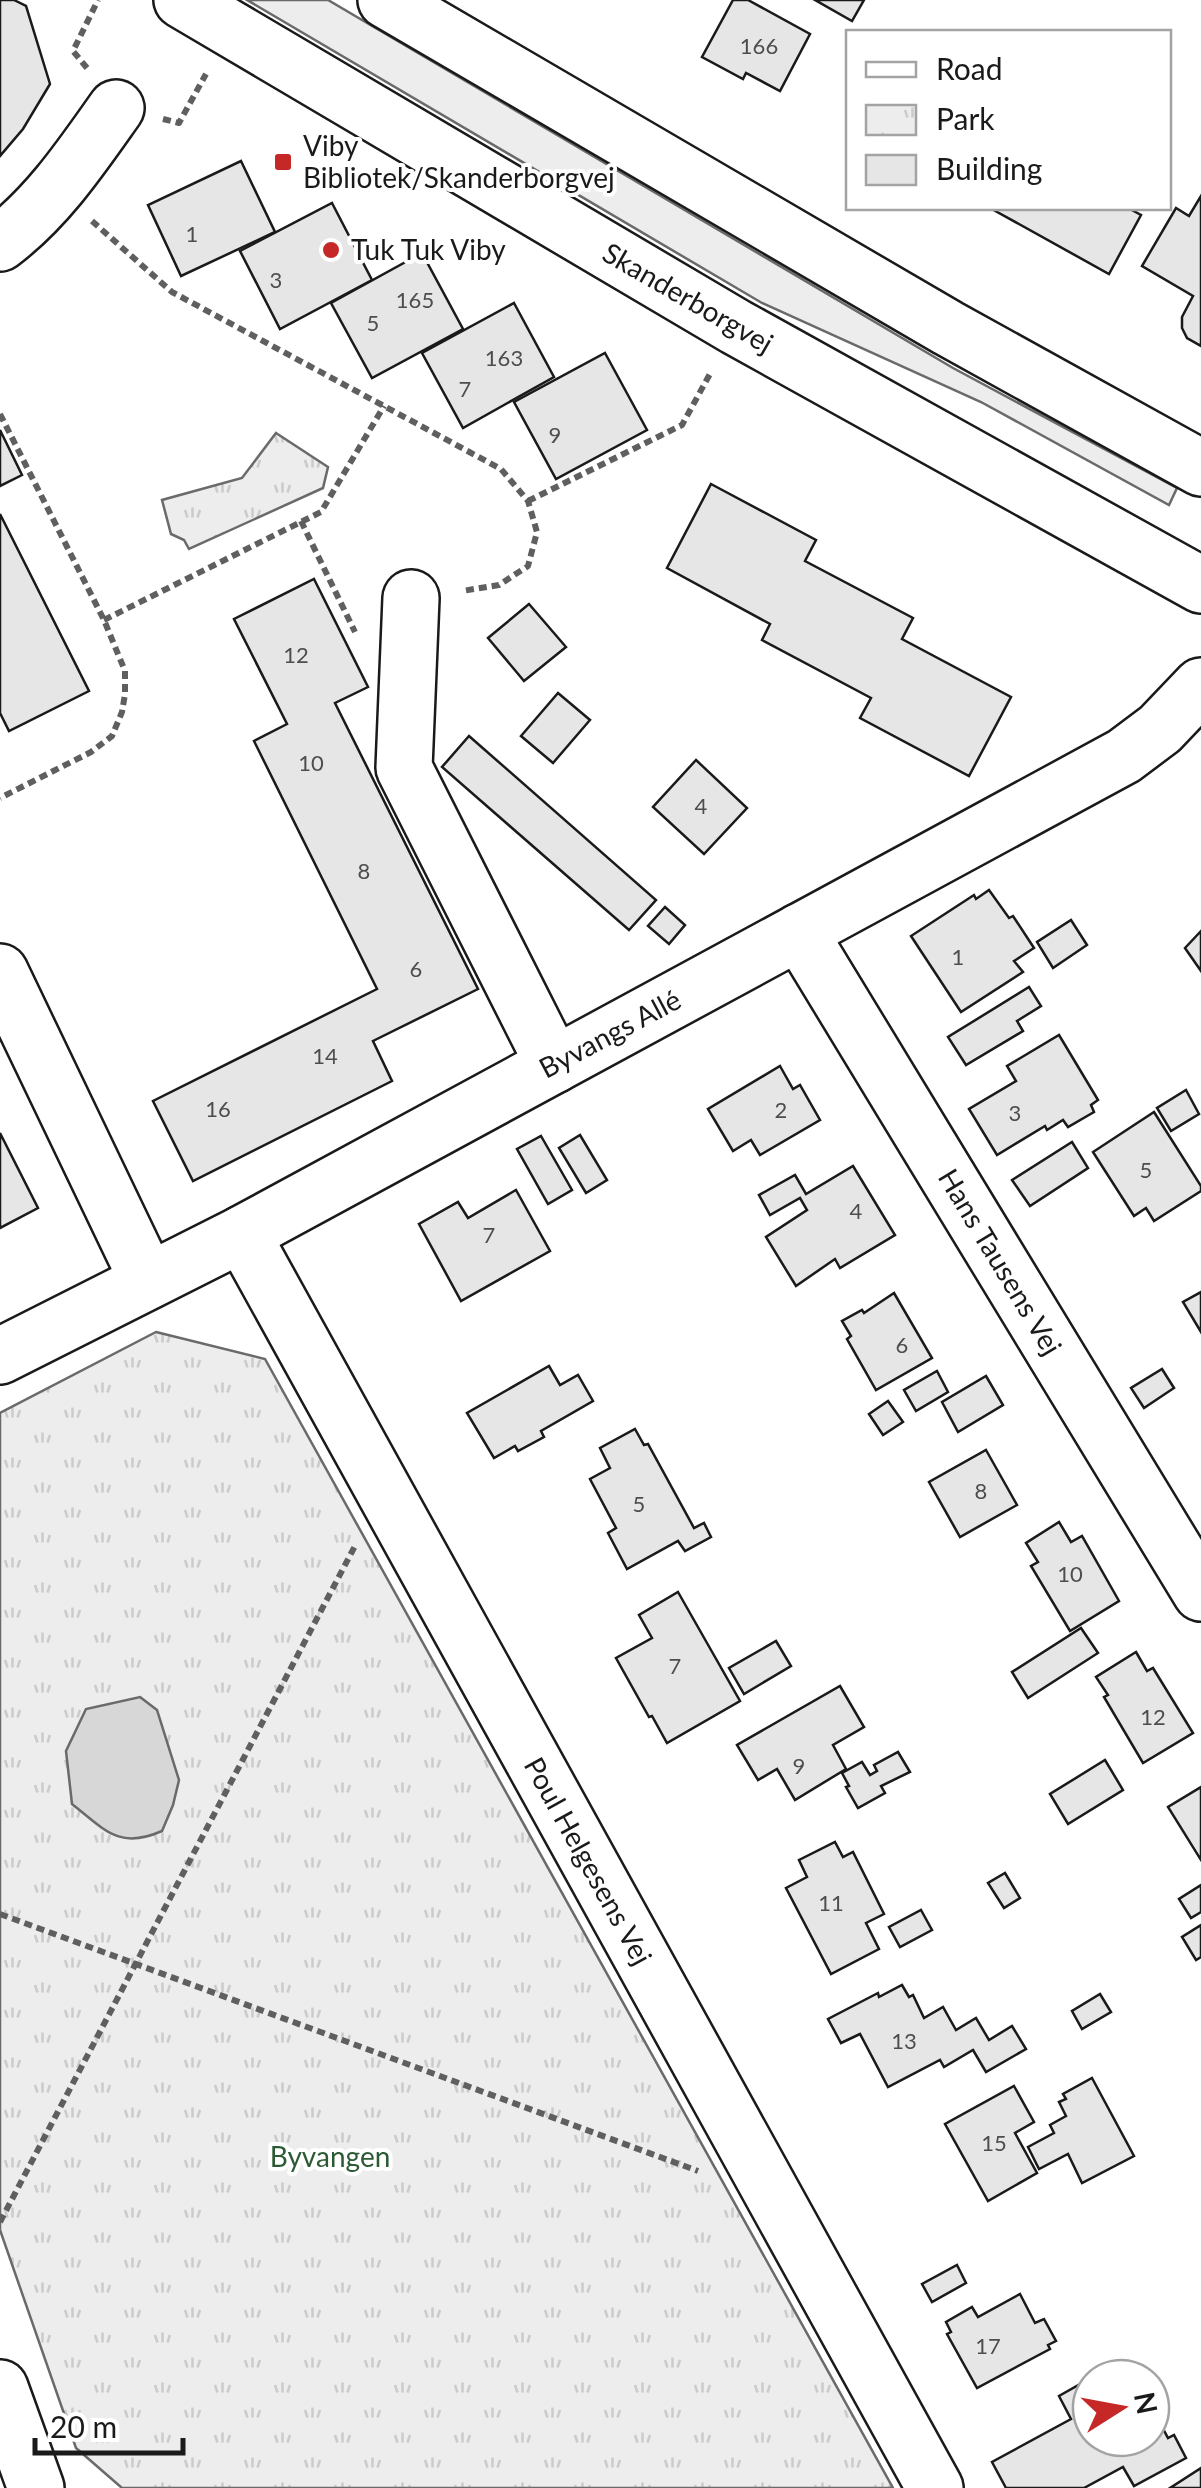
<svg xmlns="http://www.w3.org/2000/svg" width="1201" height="2488" viewBox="0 0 1201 2488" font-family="Lato,sans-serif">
<defs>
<pattern id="park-tufts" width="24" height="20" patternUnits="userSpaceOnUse" patternTransform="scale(2.5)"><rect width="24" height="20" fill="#ededed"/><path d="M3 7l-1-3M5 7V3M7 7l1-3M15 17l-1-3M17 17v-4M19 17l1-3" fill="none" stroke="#cbcbcb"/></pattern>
</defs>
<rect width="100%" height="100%" fill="#fff"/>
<path fill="#ededed" stroke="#6a6a6a" stroke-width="2.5" d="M247 0H328L953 368 1177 488 1169 505 981 402 762 303Z"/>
<g fill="url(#park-tufts)" stroke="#6a6a6a" stroke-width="2.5">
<path d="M276 433 328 467 323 488 189 549 184 540 171 534 162 500 242 478Z"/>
<path d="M156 1332 265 1359 893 2488H122L76 2448 0 2230V1413Z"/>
</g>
<path fill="#d7d7d7" stroke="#6a6a6a" stroke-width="2.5" d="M140 1697 157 1710 179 1780 173 1805 162 1831C119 1850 105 1830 72 1804L66 1751 86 1709Z"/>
<g fill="#e6e6e6" stroke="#1a1a1a" stroke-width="2.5">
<path d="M0 0H14L26 6 50 84 23 129 0 156Z"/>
<path d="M733 0H748L810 34 780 91 746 73 743 79 702 57Z"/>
<path d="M815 0H864L852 21Z"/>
<path d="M241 161 275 232 181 276 148 205Z"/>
<path d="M1201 196V346L1187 338 1182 328V317L1193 296 1142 266 1176 208 1189 216Z"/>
<path d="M332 203 372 280 280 329 240 251Z"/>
<path d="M990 208H1128L1141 215 1109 274Z"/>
<path d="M422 253 463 329 372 378 331 303Z"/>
<path d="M514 303 554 377 463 428 422 353Z"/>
<path d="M605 353 647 430 556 479 514 402Z"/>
<path d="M0 430 22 475 0 486Z"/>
<path d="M711 484 816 540 805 561 913 618 902 639 1011 697 969 776 860 718 871 698 762 640 770 624 667 568Z"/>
<path d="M0 514 89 691 9 731 0 713Z"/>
<path d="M314 579 368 687 335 703 478 989 373 1041 392 1081 193 1181 153 1101 377 989 254 741 287 724 234 619Z"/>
<path d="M529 604 566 647 524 681 488 638Z"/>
<path d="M558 693 590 720 553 763 521 736Z"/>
<path d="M469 736 656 900 629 930 442 767Z"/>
<path d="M696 760 747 808 704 854 653 807Z"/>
<path d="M989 890 1009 918 1013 916 1034 948 1014 961 1023 972 961 1012 911 936 974 895 976 899Z"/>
<path d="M665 907 685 925 669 944 648 926Z"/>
<path d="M1071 920 1087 945 1053 968 1037 942Z"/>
<path d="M1201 931V971L1185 948Z"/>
<path d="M1029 987 1041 1006 1017 1021 1023 1031 966 1065 948 1037Z"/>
<path d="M1059 1035 1098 1100 1091 1105 1094 1112 1068 1127 1063 1120 1047 1130 1045 1126 997 1155 969 1109 1016 1081 1007 1066Z"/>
<path d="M780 1066 793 1089 800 1085 820 1120 760 1155 751 1140 733 1151 708 1109Z"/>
<path d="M1186 1090 1199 1114 1171 1131 1157 1108Z"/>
<path d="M1154 1112 1201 1186V1191L1154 1221 1146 1208 1134 1216 1093 1152Z"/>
<path d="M0 1133 38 1208 0 1228Z"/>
<path d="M580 1135 607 1180 586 1193 559 1148Z"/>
<path d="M541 1136 572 1190 548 1204 517 1149Z"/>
<path d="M1072 1142 1088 1168 1030 1206 1012 1180Z"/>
<path d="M853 1166 895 1235 840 1268 835 1259 796 1286 766 1237 807 1210 800 1198 770 1215 759 1195 795 1175 806 1194Z"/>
<path d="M516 1190 550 1251 461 1301 419 1224 458 1202 468 1218Z"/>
<path d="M1201 1292V1332L1183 1302Z"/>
<path d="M894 1293 932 1358 876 1390 847 1339 851 1336 842 1321 862 1310 864 1313Z"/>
<path d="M549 1366 560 1385 578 1375 593 1401 541 1431 544 1437 518 1451 515 1446 494 1458 467 1413Z"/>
<path d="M1162 1369 1174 1388 1144 1408 1131 1388Z"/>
<path d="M937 1371 948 1392 916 1411 904 1390Z"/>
<path d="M986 1376 1003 1405 958 1432 942 1402Z"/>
<path d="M888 1401 903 1422 883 1435 869 1414Z"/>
<path d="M635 1429 644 1445 648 1444 694 1528 704 1523 711 1537 685 1551 678 1541 627 1569 608 1533 616 1528 590 1479 610 1468 600 1448Z"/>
<path d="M986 1450 1017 1505 960 1537 929 1482Z"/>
<path d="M1059 1522 1071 1542 1082 1536 1119 1601 1070 1631 1031 1566 1038 1562 1026 1543Z"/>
<path d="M678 1592 740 1701 667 1743 652 1716 649 1717 616 1658 652 1638 639 1615Z"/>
<path d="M1081 1628 1098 1653 1028 1698 1012 1672Z"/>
<path d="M776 1641 791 1666 744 1694 729 1668Z"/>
<path d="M1136 1652 1147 1671 1153 1668 1193 1733 1143 1763 1104 1697 1108 1695 1096 1677Z"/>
<path d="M840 1686 864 1727 833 1745 846 1769 795 1800 777 1769 758 1780 737 1745Z"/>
<path d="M898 1752 910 1772 881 1786 885 1793 858 1808 846 1787 849 1786 842 1773 862 1762 870 1775 877 1771 874 1765Z"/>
<path d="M1105 1760 1123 1790 1068 1824 1050 1794Z"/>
<path d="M1201 1787V1860L1168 1807Z"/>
<path d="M835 1842 843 1857 853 1852 884 1914 866 1923 879 1949 831 1974 786 1888 807 1877 799 1860Z"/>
<path d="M1005 1873 1020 1898 1004 1908 988 1883Z"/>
<path d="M1201 1885V1912L1191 1918 1179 1899Z"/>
<path d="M921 1910 932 1930 900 1947 889 1927Z"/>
<path d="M1201 1925V1957L1196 1960 1182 1937Z"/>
<path d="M902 1985 909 1997 913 1995 924 2018 943 2007 956 2030 976 2018 989 2040 1012 2026 1026 2049 986 2072 973 2050 944 2067 940 2060 888 2087 860 2034 841 2043 828 2019 878 1993 879 1997Z"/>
<path d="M1100 1994 1111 2012 1082 2029 1072 2011Z"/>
<path d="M1092 2078 1134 2156 1082 2183 1068 2154 1039 2169 1028 2147 1054 2133 1050 2125 1066 2116 1059 2102 1066 2099 1063 2094Z"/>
<path d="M1014 2086 1034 2122 1015 2133 1037 2173 988 2201 945 2124Z"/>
<path d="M957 2265 966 2283 932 2302 922 2284Z"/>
<path d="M1020 2294 1035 2323 1044 2319 1056 2341 1048 2345 1050 2349 977 2388 947 2334 951 2332 946 2322 972 2307 978 2317Z"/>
<path d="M1091 2378V2438H1151V2406L1168 2438 1174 2435 1186 2458 1134 2486 1123 2467 1084 2488H1006L992 2462 1071 2419 1059 2396Z"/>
<path d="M1201 2468V2488H1170Z"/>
</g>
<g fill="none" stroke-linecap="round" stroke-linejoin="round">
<g stroke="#1a1a1a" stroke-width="60">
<g id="minor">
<path d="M182 0 736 327 1201 585"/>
<path d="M386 0 948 328 1201 468"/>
<path d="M0 243C48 207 82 156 116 108"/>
<path d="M411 598 404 768 554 1065"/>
<path d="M799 932 1201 1593"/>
<path d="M0 972 148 1281"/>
<path d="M242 1234 935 2488"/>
<path d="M0 1356 242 1234 1124 756 1160 729 1201 686"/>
<path d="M0 2388 36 2488"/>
</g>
</g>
<g stroke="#5f5f5f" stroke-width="6" stroke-dasharray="8 5" stroke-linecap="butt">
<path d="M87 68 73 51 98 0"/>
<path d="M163 119 179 123 206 74"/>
<path d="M92 221 172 292 501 469 528 501 537 532 528 566 499 585 462 591"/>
<path d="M0 414 104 620 125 671V694L122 712 112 736 91 752 0 798"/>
<path d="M528 501 682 425 711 372"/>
<path d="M301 521 355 632"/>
<path d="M104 620 321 512 384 406"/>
<path d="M0 1914 698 2171"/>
<path d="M0 2222 355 1546"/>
</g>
<use href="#minor" stroke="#fff" stroke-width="55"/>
</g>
<g fill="#c62828" stroke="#fff" stroke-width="4">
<rect x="273" y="152" width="20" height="20" rx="5"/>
<circle cx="331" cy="250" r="10"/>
</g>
<g text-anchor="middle" stroke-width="8" stroke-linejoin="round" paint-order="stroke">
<g font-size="22" fill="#4d4d4d">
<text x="759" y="54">166</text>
<text x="192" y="242">1</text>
<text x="276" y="288">3</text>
<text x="415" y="308">165</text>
<text x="373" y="331">5</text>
<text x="504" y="366">163</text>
<text x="465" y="397">7</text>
<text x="555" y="443">9</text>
<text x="296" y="663">12</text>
<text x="311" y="771">10</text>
<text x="701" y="814">4</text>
<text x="364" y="879">8</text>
<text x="958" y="965">1</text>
<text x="416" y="977">6</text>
<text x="325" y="1064">14</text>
<text x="218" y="1117">16</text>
<text x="781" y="1118">2</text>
<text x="1015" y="1121">3</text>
<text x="1146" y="1178">5</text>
<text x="856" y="1219">4</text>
<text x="489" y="1243">7</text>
<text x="902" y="1353">6</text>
<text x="981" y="1499">8</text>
<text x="639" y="1512">5</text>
<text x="1070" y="1582">10</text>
<text x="675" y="1674">7</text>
<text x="1153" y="1725">12</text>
<text x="799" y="1774">9</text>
<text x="831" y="1911">11</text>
<text x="904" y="2049">13</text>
<text x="994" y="2151">15</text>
<text x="988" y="2354">17</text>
</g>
<g font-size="28" fill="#1a1a1a" stroke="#fff" text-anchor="start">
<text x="303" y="156">Viby<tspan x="303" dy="32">Bibliotek/Skanderborgvej</tspan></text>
<text x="351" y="260">Tuk Tuk Viby</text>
</g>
<g font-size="28" fill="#1a1a1a" stroke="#fff">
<text transform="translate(688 298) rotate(30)" y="10">Skanderborgvej</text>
<text transform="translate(610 1034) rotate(-28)" y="10">Byvangs Allé</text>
<text transform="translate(1000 1262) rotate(59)" y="10">Hans Tausens Vej</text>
<text transform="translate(588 1861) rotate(61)" y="10">Poul Helgesens Vej</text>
</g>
<g font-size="28" fill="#2b5a34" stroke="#fff">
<text x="330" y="2167">Byvangen</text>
</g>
</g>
<rect x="846" y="30" width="325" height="180" fill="#ffffff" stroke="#a3a3a3" stroke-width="2.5"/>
<rect x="866" y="62" width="50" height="15" fill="#ffffff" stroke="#a3a3a3" stroke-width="2.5"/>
<text x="936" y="80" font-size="30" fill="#1a1a1a">Road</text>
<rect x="866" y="105" width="50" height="30" fill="url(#park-tufts)" stroke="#a3a3a3" stroke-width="2.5"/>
<text x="936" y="130" font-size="30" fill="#1a1a1a">Park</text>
<rect x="866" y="155" width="50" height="30" fill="#e6e6e6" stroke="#a3a3a3" stroke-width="2.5"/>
<text x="936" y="180" font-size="30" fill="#1a1a1a">Building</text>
<g transform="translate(1121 2408) rotate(79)"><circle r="48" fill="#ffffff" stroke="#a3a3a3" stroke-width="2.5"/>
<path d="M0-8L18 38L0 25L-18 38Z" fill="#c62828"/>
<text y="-15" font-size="28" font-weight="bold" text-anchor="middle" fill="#1a1a1a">N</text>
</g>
<path d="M35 2438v15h148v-15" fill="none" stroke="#1a1a1a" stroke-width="5"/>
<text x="50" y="2438" font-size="30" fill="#1a1a1a" stroke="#ffffff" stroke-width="8" paint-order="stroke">20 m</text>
</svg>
